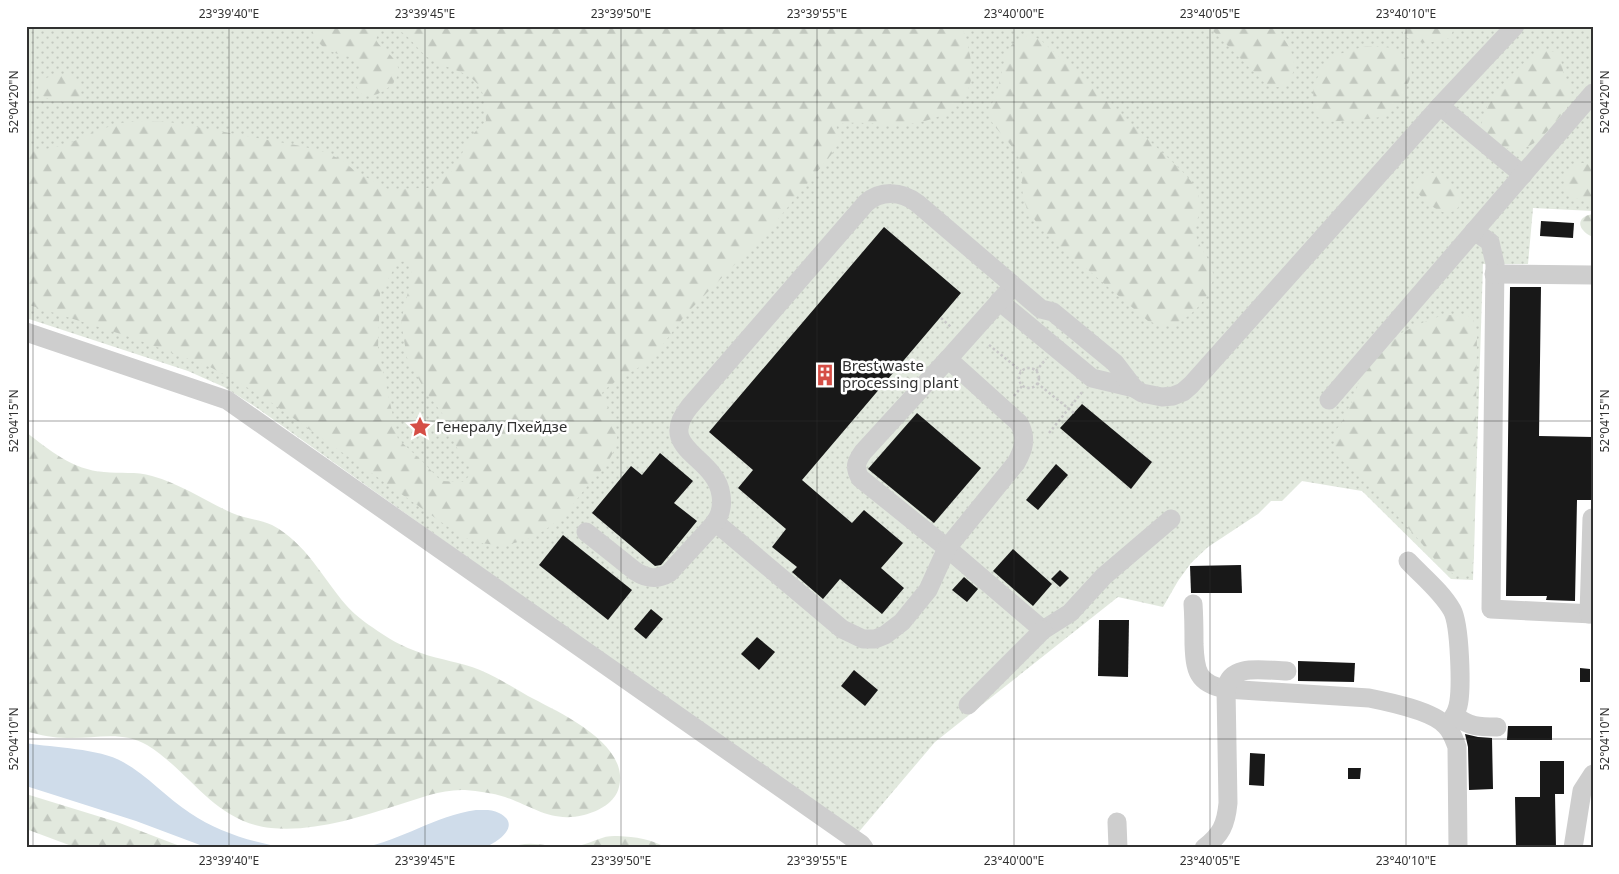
<svg xmlns="http://www.w3.org/2000/svg" width="1619" height="874" viewBox="0 0 1619 874" font-family="'Noto Sans',sans-serif">
<defs>
<pattern id="grass-dots" width="8" height="8" patternUnits="userSpaceOnUse" patternTransform="scale(1.25)"><rect width="8" height="8" fill="#e2e9de"/><path d="M2 2h.1M6 6h.1" fill="none" stroke="#c2c8bf" stroke-width="1.8" stroke-linecap="round"/></pattern>
<pattern id="forest-firs" width="22" height="20" patternUnits="userSpaceOnUse" patternTransform="scale(1.25)"><rect width="22" height="20" fill="#e2e9de"/><path d="M5 1l3.5 6h-7zM16 11l3.5 6h-7z" fill="#c2c8bf"/></pattern>
</defs>
<rect width="100%" height="100%" fill="#fff"/>
<path fill="url(#grass-dots)" d="M26 26H1593V211L1533 208 1528 264H1483L1473 580 1451 579 1362 491 1302 481 1282 501H1271L1258 514 1208 547 1191 563 1178 581 1163 607 1118 597 935 742 857 834 257 408 224 387 188 371 26 318Z"/>
<g fill="url(#forest-firs)" fill-rule="evenodd">
<path d="M311 26H962C967 43 974 62 971 80 965 113 926 124 897 125 877 125 856 120 836 125L840 141 831 155 769 230 686 314 651 360 610 385 602 393C606 408 617 420 617 436 616 456 602 470 589 484 580 495 572 507 562 516 534 544 497 553 461 536L269 401 240 383 210 367 130 337 26 304V149H46L65 145 99 130 120 123 143 121 169 122 301 146 324 152 342 160 356 172 388 189 428 188 455 169 469 138 486 121C485 109 486 97 479 86 469 71 447 69 432 60 419 53 412 38 400 31 392 27 384 29 378 33L376 40C381 50 395 55 398 67 401 82 380 97 366 96 362 95 360 92 357 88 357 81 361 72 360 65 355 50 319 62 311 26ZM407 261 412 266 409 288 401 321 407 358 426 392 447 420 453 440 460 454 470 467 471 474 463 482 441 481 423 462 398 439 378 348 380 293 398 262Z"/>
<path d="M1208 26H1273C1281 35 1289 44 1293 57 1298 75 1285 96 1265 83Z"/>
<path d="M1401 26H1455L1450 38C1430 43 1423 46 1404 36Z"/>
<path d="M1032 35 1043 42 1180 169C1192 181 1203 194 1199 212 1198 220 1195 226 1196 235 1199 250 1213 260 1213 276 1214 297 1183 327 1163 326 1158 326 1153 322 1148 321 1128 304 1107 286 1087 269 1064 250 1040 233 1026 206 1019 191 1025 173 1019 158 1011 141 995 131 988 115 991 104 996 95 999 84 1006 62 1002 40 1032 35Z"/>
<path d="M1366 46 1395 48 1405 58 1412 73 1402 100 1387 116 1368 119 1325 122 1314 114 1313 85 1322 70 1336 55Z"/>
<path d="M1544 50C1563 51 1560 60 1564 74 1569 89 1575 92 1567 108 1550 128 1525 166 1496 142 1490 138 1484 133 1482 125 1480 103 1524 57 1544 50Z"/>
<path d="M60 75 69 76 80 83 82 89 79 99C67 104 48 102 39 93 35 79 49 76 60 75Z"/>
<path d="M1578 163H1585L1593 167V201C1585 201 1575 200 1569 194 1560 183 1566 168 1578 163Z"/>
<path d="M1428 172C1435 173 1440 176 1446 180 1453 186 1467 200 1456 210 1454 211 1451 212 1449 213 1437 213 1423 199 1416 191 1412 181 1419 175 1428 172Z"/>
<path d="M1593 214V237C1578 231 1574 217 1593 214Z"/>
<path d="M1443 315H1466L1473 319 1477 333 1474 558 1471 569 1464 574 1455 575 1447 570 1437 562 1418 539 1367 482 1339 458 1335 448 1334 432 1341 424 1356 393 1359 378 1380 350 1401 333 1424 322Z"/>
<path d="M26 432C49 450 73 470 104 472 120 474 136 471 152 476 181 484 205 501 232 513 245 519 259 519 272 525 306 543 322 577 346 605 353 613 363 621 372 627 387 638 403 647 421 653 440 660 461 662 480 670 497 677 512 687 528 696 558 712 630 743 619 787 615 803 599 811 584 815 551 823 534 807 505 797 492 793 479 791 465 790 442 789 420 798 398 805 357 818 314 832 271 828 214 822 191 772 147 745 122 730 94 739 67 738 53 738 39 735 26 731Z"/>
<path d="M26 794 117 822 185 848H77L26 829Z"/>
<path d="M618 836C636 837 651 839 667 848H510C531 838 550 849 572 847 583 846 592 841 602 838 607 836 613 836 618 836Z"/>
</g>
<g fill="#cfdcea">
<path d="M26 743C55 748 98 748 123 762 148 776 167 798 190 813 218 832 254 843 287 848H208L136 821 26 786Z"/>
<path d="M476 810C484 810 492 809 499 813 523 825 497 843 483 848H362C402 840 435 816 476 810Z"/>
</g>
<g fill="#181818">
<path d="M1541 221 1574 223 1573 238 1540 236Z"/>
<path d="M884 227 961 293 802 480 852 523 864 510 903 543 881 568 904 588 882 614 840 579 823 599 792 572 797 567 772 547 786 529 738 488 753 470 709 432Z"/>
<path d="M1510 287H1541L1539 436 1593 437V500H1577L1575 601 1546 600 1547 596H1506Z"/>
<path d="M1082 404 1152 462 1131 489 1060 428Z"/>
<path d="M917 413 981 468 934 523 868 469Z"/>
<path d="M660 453 693 481 674 503 697 521 661 565 655 566 592 513 631 466 642 475Z"/>
<path d="M1056 464 1068 475 1038 510 1026 500Z"/>
<path d="M563 535 632 590 608 620 539 565Z"/>
<path d="M1013 549 1052 584 1033 606 993 571Z"/>
<path d="M1241 565 1242 593H1191L1190 566Z"/>
<path d="M1060 570 1069 578 1060 587 1051 579Z"/>
<path d="M964 577 978 589 967 602 952 590Z"/>
<path d="M651 609 663 619 646 639 634 629Z"/>
<path d="M1099 620H1129L1128 677 1098 676Z"/>
<path d="M757 637 775 652 759 670 741 654Z"/>
<path d="M1298 661 1355 663 1354 682 1298 681Z"/>
<path d="M1580 668 1590 669V682H1580Z"/>
<path d="M854 670 878 690 865 706 841 686Z"/>
<path d="M1508 726H1552V740H1507Z"/>
<path d="M1465 734 1478 737 1492 738 1493 789 1469 790 1468 747Z"/>
<path d="M1250 753 1265 754 1264 786 1249 785Z"/>
<path d="M1540 761H1564V794H1555L1556 848H1516L1515 797H1540Z"/>
<path d="M1348 768H1361L1360 779H1348Z"/>
</g>
<g fill="none" stroke-linecap="round" stroke-linejoin="round">
<g stroke="#c8c8c8" stroke-width="2.5" stroke-dasharray="2.5 2.5" stroke-linecap="butt">
<path d="M941 318 952 328"/>
<path d="M989 345 1021 371"/>
<circle cx="1029" cy="378" r="10"/>
<path d="M1036 371 1046 359"/>
<path d="M1037 383 1074 413"/>
<path d="M1014 396 1022 386"/>
<path d="M1049 433 1083 391"/>
</g>
<g stroke="#cecece" stroke-width="19">
<path d="M1440 106 1523 175"/>
<path d="M1474 231 1490 242 1495 264 1491 609 1593 614"/>
<path d="M1494 274 1593 275"/>
<path d="M999 301 1092 378 1134 388"/>
<path d="M26 332 227 400 861 844 864 848"/>
<path d="M948 359 863 452C856 462 854 467 860 478L947 548 1043 630 1070 613 1104 576 1171 519"/>
<path d="M1329 400 1593 93"/>
<path d="M715 522 842 629 863 639H875L885 635 902 622 928 590 947 548 1016 463C1024 449 1027 438 1019 423L948 359 1013 286"/>
<path d="M586 532 635 571C647 579 657 580 669 573 680 561 692 548 703 536 709 529 716 523 719 515 722 508 722 502 721 495 716 455 654 450 690 406L866 203C881 190 901 191 917 203L1041 309 1053 312 1115 363 1134 388 1142 393 1162 397 1173 396 1183 392 1191 385 1440 106 1515 26"/>
<path d="M1408 561C1422 576 1441 591 1452 610 1460 624 1462 690 1458 706 1456 714 1452 720 1446 725"/>
<path d="M1193 604C1194 617 1194 631 1194 644 1195 670 1197 684 1226 689L1369 698C1389 702 1433 711 1446 726 1452 732 1454 739 1457 747L1458 848"/>
<path d="M1589 614 1592 518H1593"/>
<path d="M968 705 1043 630"/>
<path d="M1455 715C1468 727 1480 727 1497 727"/>
<path d="M1117 822 1118 848"/>
<path d="M1204 848C1221 835 1226 825 1228 803L1226 689C1230 662 1266 671 1287 671"/>
<path d="M1573 848 1582 791 1593 774"/>
</g>
</g>
<path fill="none" stroke="#313131" stroke-width="1" stroke-opacity="0.45" d="M33 26V848M229 26V848M425 26V848M621 26V848M817 26V848M1014 26V848M1210 26V848M1406 26V848M26 102H1593M26 421H1593M26 739H1593"/>
<defs>
<g id="building-bare" transform="scale(1.725)"><path d="M-4-6H4V6H1V3H-1V6H-4ZM-2.5-4.3h1.7v1.8h-1.7ZM.8-4.3h1.7v1.8H.8ZM-2.5-1h1.7V.8h-1.7ZM.8-1h1.7V.8H.8Z" fill="#d54e46" stroke="#fff" stroke-width="2.5" paint-order="stroke"/></g>
<g id="sight-bare" transform="scale(1.725)"><path d="M0-6L1.8-2.2L6-1.7L2.9 1.2L3.7 5.4L0 3.3L-3.7 5.4L-2.9 1.2L-6-1.7L-1.8-2.2Z" fill="#d54e46" stroke="#fff" stroke-width="2.5" paint-order="stroke"/></g>
</defs>
<g fill-rule="evenodd">
<use href="#building-bare" x="825" y="375"/>
<use href="#sight-bare" x="420" y="427"/>
</g>
<g text-anchor="middle" stroke-width="5" stroke-linejoin="round" paint-order="stroke">
<g font-size="15" fill="#313131" stroke="#fff" text-anchor="start">
<text x="842" y="371">Brest waste<tspan x="842" dy="17">processing plant</tspan></text>
<text x="436" y="432">Генералу Пхейдзе</text>
</g>
</g>
<rect width="1619" height="874" fill="none" stroke="#ffffff" stroke-width="55"/>
<rect x="28" y="28" width="1564" height="818" fill="none" stroke="#313131" stroke-width="2"/>
<g font-size="12" text-anchor="middle" fill="#313131">
<text x="229" y="18">23°39'40"E</text>
<text x="425" y="18">23°39'45"E</text>
<text x="621" y="18">23°39'50"E</text>
<text x="817" y="18">23°39'55"E</text>
<text x="1014" y="18">23°40'00"E</text>
<text x="1210" y="18">23°40'05"E</text>
<text x="1406" y="18">23°40'10"E</text>
<text transform="translate(14 102) rotate(-90)" y="4">52°04'20"N</text>
<text transform="translate(1605 102) rotate(-90)" y="4">52°04'20"N</text>
<text transform="translate(14 421) rotate(-90)" y="4">52°04'15"N</text>
<text transform="translate(1605 421) rotate(-90)" y="4">52°04'15"N</text>
<text transform="translate(14 739) rotate(-90)" y="4">52°04'10"N</text>
<text transform="translate(1605 739) rotate(-90)" y="4">52°04'10"N</text>
<text x="229" y="865">23°39'40"E</text>
<text x="425" y="865">23°39'45"E</text>
<text x="621" y="865">23°39'50"E</text>
<text x="817" y="865">23°39'55"E</text>
<text x="1014" y="865">23°40'00"E</text>
<text x="1210" y="865">23°40'05"E</text>
<text x="1406" y="865">23°40'10"E</text>
</g>
</svg>
